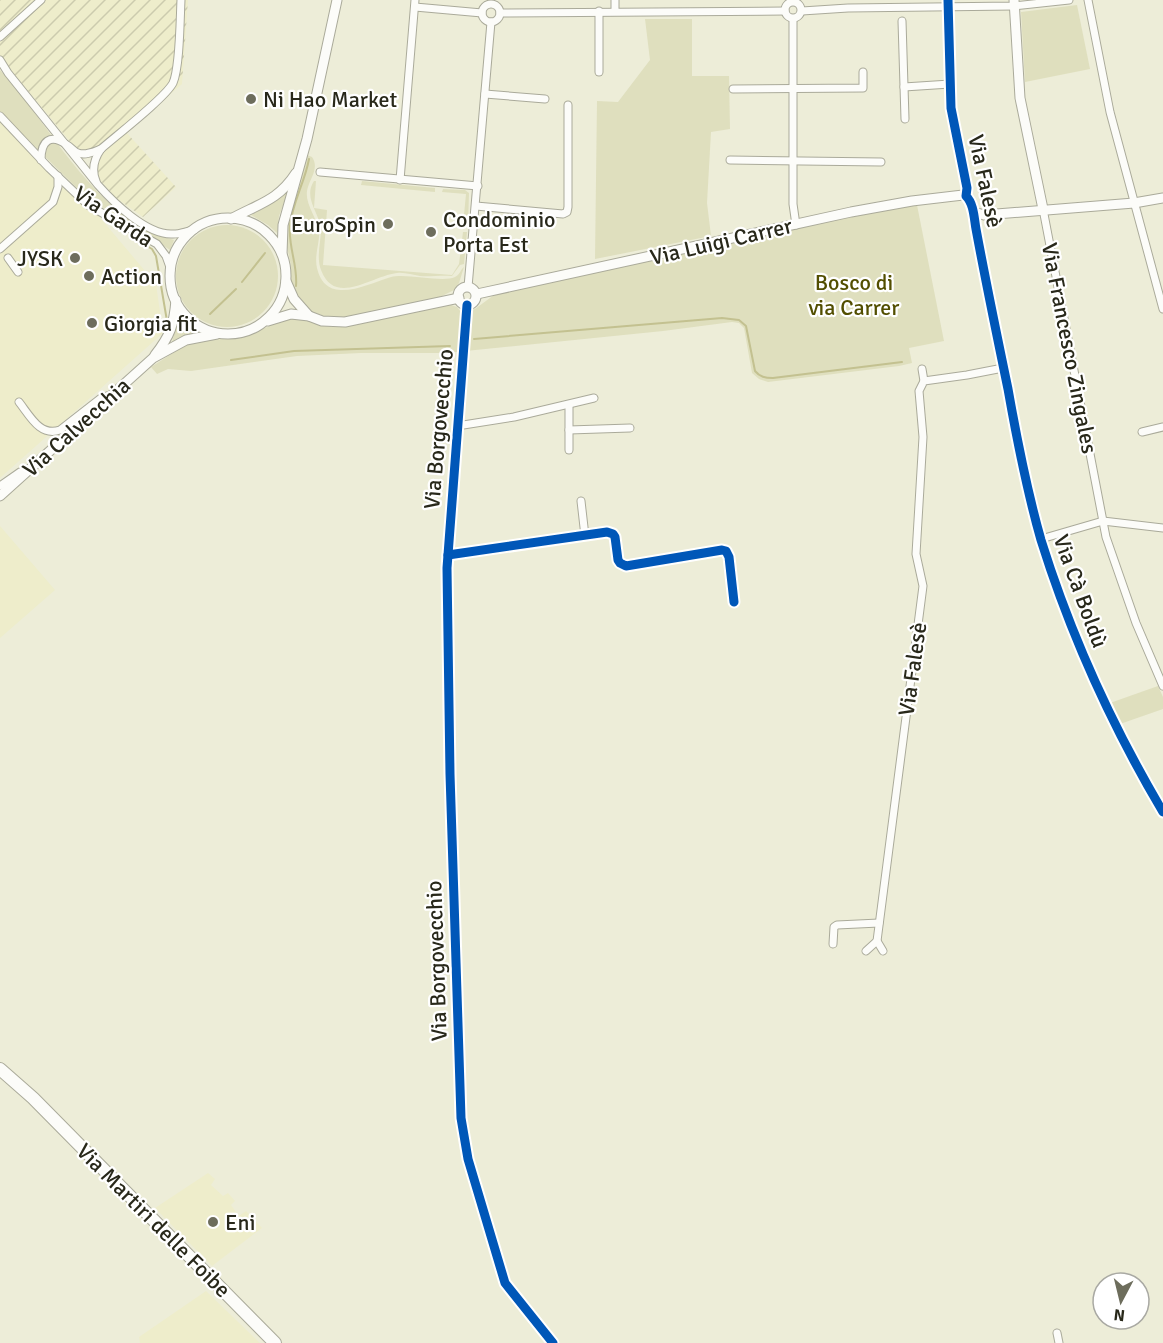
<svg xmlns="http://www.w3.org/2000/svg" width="1163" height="1343" viewBox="0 0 1163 1343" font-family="Signika,sans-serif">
<defs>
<pattern id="industrial-furrows" width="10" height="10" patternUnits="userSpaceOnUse" patternTransform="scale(1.5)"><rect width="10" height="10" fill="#eeedcb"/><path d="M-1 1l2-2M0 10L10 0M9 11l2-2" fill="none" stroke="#cccbae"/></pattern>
</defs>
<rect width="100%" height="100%" fill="#ededd8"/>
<g fill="#eeedcb">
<path d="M0 121 59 185 97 214 156 284 163 333 0 478Z"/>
<path d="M0 526 55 590 0 638Z"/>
<path d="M208 1173 215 1179 211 1185 223 1196 228 1193 235 1201 231 1205 239 1216 246 1211 262 1228 212 1266 155 1208Z"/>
<path d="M206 1291 260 1343H140L139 1337Z"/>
</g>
<path fill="url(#industrial-furrows)" d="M0 0H188L182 84 126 132 176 187 143 217 116 198 100 180 95 169 99 154 77 150 0 57Z"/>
<g fill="#dfdfbe">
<path d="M1077 5 1090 69 1025 82 1021 12Z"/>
<path d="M645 19H692V76H729L730 129 711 132 707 203 711 236 595 259 597 101 618 102 650 60Z"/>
<path d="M0 70C45 120 78 184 134 223L132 225 87 198 0 112Z"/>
<path d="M307 155 312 157C320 169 309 179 307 191 305 204 317 218 319 231 320 243 314 255 317 268 326 307 367 284 391 277 407 273 443 283 455 277 460 275 460 270 464 267L459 283 454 290 438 298 350 317H328L312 312 300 302 291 282V265L284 234Z"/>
<path d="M314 181H316L314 208 327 210 323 265 452 275 459 264 463 232H467L464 264 460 265 452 276C441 275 430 277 420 276 412 275 405 272 397 273 371 276 335 307 321 270 316 257 321 242 321 229 319 212 303 198 314 181Z"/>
<path d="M362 181 435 188V192L361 185Z"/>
<path d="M289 189 279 216 277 233 268 225 251 215 277 200Z"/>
<path d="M443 189 465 190 469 193 468 225H463L466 194 442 192Z"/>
<path d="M917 205 944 341 909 348 912 363 899 366 768 382 759 379 752 373 744 328 739 323 732 322 663 331 446 353H361L297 356 191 371 168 369 157 374 151 367 189 343 204 340 242 338 288 318H298L323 326 338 327 451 305 457 307 461 312 475 309 494 295 879 210Z"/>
<path d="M138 224 161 236 174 240 170 250 136 227Z"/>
<circle cx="227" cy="276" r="51"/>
<path d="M179 317 197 332 172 342Z"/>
<path d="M1158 686 1163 697V709L1120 724 1110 703Z"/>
</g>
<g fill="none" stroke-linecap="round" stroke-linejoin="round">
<g stroke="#c3c190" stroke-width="2">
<path d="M131 237 152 249 156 256 167 321"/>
<path d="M242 282 265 253"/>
<path d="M296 286C298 265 288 247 290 226 292 203 305 182 309 159"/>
<path d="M210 314 236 289"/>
<path d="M474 339 722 318 739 320 746 326 755 371C760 377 765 378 773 378L902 362"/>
<path d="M231 360 294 351 450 346"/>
</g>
<g stroke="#aaaa9a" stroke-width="9">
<g id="street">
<path d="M948 0 951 108 967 188 966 196"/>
<path d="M1088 0 1110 112 1163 309"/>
<circle cx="793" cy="10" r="8"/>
<circle cx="491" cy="13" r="9"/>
<path d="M415 7 482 13"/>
<path d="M599 11V72"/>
<path d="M615 11V0"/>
<path d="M802 11 848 8 1014 6 1069 0"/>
<path d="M500 13 785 11"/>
<path d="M793 19V204L796 225"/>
<path d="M902 21 905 119"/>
<path d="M0 37 41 0"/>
<path d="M0 60 8 73 98 185C114 203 146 234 171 234 179 235 186 231 194 230"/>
<path d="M904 87 950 84"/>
<path d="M733 89 863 88V72"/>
<path d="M485 94 545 99"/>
<path d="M0 116 49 168 88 205 157 244 166 256 171 270"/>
<path d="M41 160C41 141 50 133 67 145 71 147 74 152 78 153 86 156 95 151 101 149"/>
<path d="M730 160 881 162"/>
<path d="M320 172 478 186"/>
<path d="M400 180 415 0"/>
<path d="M96 181C91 169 94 159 101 149 117 135 165 98 173 83 180 67 180 19 181 0"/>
<path d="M476 206 563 214 567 212 568 207V105"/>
<path d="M1043 209 1106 537 1136 623 1163 686"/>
<path d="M974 212 976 229C986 283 997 336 1008 389 1017 440 1027 491 1041 540 1071 636 1112 726 1163 812"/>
<path d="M0 249 53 202 58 187V176"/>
<path d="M8 258 18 272"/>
<path d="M468 287 491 22"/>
<path d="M467 305 447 568 450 774 461 1118 468 1159 505 1283 553 1343"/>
<path d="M922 369 924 381"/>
<path d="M19 402C30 416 40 437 60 430L101 398 110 395"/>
<path d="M457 426 514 417 594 398"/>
<path d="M569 430 630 428"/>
<path d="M1142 432 1163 427"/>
<path d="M569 450V405"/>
<path d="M0 486 20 472 27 471"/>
<path d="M581 501 585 536"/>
<path d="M1041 539 1103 521 1163 528"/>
<path d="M448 555 607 532 613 534 615 537 618 560 620 563 626 566 722 550 726 551 729 557 734 602"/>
<path d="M877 941 883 951"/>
<path d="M833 944 834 927 837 925 879 923"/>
<path d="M866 951 877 941 923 586 916 554 923 437 919 391 924 381 967 375 1003 368"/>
<path d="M1057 1333 1059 1343"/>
</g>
</g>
<g stroke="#aaaa9a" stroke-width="11">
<g id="secondary">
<path d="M1014 0 1020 98 1043 209"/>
<circle cx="228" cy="276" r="58"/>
<path d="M231 219C258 204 278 201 296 173"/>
<path d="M282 254 283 225 307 139 337 0"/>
<path d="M286 281 294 299 309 316"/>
<circle cx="467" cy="296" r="9"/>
<path d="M477 294 851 212 912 201 963 195 969 199 974 212 984 215 1134 203 1163 198"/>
<path d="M268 321 291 314 309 316 322 321 345 322 459 298"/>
<path d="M155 355C170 336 174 325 176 300"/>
<path d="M0 496 153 358 186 340 217 334"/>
</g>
</g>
<g stroke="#aaaa9a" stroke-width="14">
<path id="highway" d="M0 1069 33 1098 275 1343"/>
</g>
<use href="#street" stroke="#fcfcf9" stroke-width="7"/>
<use href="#secondary" stroke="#fcfcf9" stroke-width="9"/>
<use href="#highway" stroke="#fcfcf9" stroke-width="12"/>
<g stroke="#fff" stroke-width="13">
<g id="cycleway">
<path d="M948 0 951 108 967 188 966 196C974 204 974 218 976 229 986 283 997 336 1008 389 1017 440 1027 491 1041 540 1071 636 1112 726 1163 812"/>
<path d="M467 305 447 568 450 774 461 1118 468 1159 505 1283 553 1343"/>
<path d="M448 555 607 532 613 534 615 537 618 560 620 563 626 566 722 550 726 551 729 557 734 602"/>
</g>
</g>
<use href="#cycleway" stroke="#0057b8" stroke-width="9"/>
</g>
<g fill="#6d6d5c" stroke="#fff" stroke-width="2">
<circle cx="251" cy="99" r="6"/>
<circle cx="388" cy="224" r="6"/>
<circle cx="431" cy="232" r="6"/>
<circle cx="75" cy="258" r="6"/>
<circle cx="89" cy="276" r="6"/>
<circle cx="92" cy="323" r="6"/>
<circle cx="213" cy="1222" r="6"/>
</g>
<g text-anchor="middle" stroke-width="4.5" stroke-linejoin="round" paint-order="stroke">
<g font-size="22" fill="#28281a" stroke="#fff" text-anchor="start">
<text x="263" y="107">Ni Hao Market</text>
<text x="443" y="227">Condominio<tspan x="443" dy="25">Porta Est</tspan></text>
<text x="376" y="232" text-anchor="end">EuroSpin</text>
<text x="63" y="266" text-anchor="end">JYSK</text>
<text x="101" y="284">Action</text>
<text x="104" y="331">Giorgia fit</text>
<text x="225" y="1230">Eni</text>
</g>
<g font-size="22" fill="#28281a" stroke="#fff">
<text transform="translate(986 181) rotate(78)" y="8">Via Falesè</text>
<text transform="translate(114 216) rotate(34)" y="8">Via Garda</text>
<text transform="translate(721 241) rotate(-13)" y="8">Via Luigi Carrer</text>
<text transform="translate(1070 348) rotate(79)" y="8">Via Francesco Zingales</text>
<text transform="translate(76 427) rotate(-42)" y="8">Via Calvecchia</text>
<text transform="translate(438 429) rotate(-85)" y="8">Via Borgovecchio</text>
<text transform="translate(1081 591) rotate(70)" y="8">Via Cà Boldù</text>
<text transform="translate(912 669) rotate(-82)" y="8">Via Falesè</text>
<text transform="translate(436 961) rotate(-92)" y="8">Via Borgovecchio</text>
<text transform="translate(154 1220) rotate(45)" y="8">Via Martiri delle Foibe</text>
</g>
<g font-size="22" fill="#524e00" stroke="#fff">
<text x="854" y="290">Bosco di<tspan x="854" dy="25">via Carrer</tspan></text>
</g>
</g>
<g transform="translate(1121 1301) rotate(187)"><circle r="28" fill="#ffffff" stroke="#a9a9a3" stroke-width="1.5"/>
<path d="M0-4.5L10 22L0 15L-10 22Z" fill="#6d6d5c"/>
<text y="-9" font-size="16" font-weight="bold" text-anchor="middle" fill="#28281a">N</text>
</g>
</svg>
